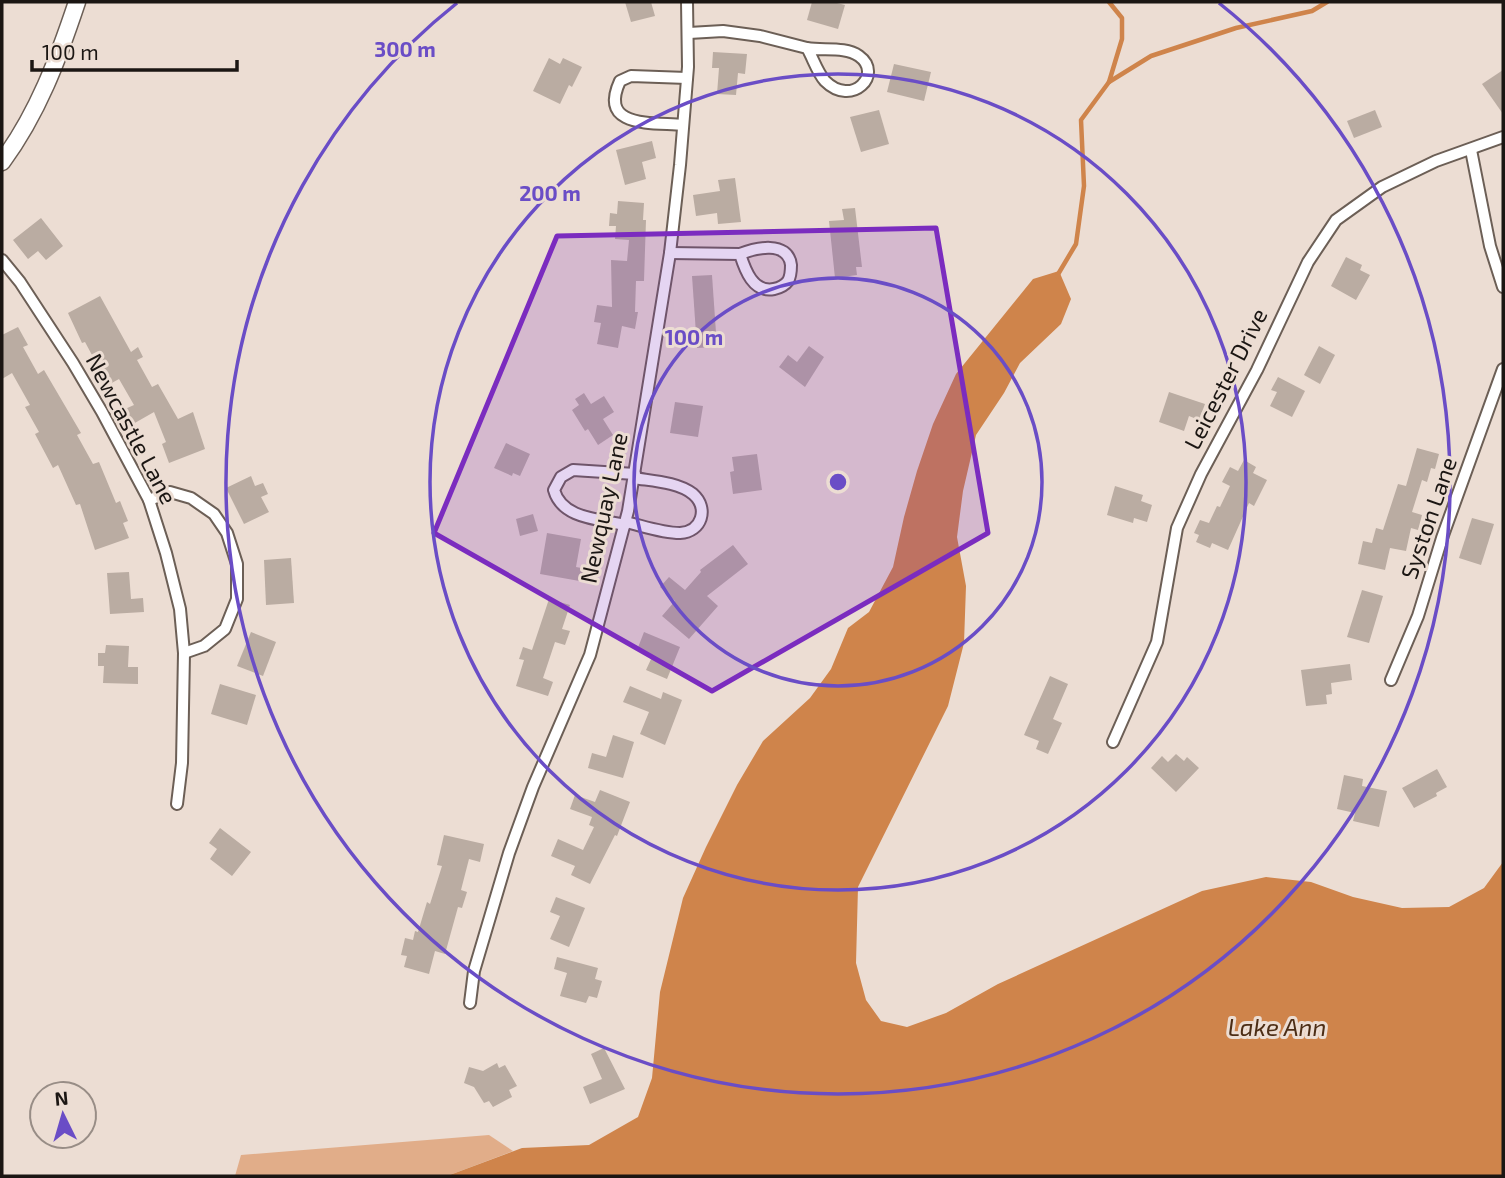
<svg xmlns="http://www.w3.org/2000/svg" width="1505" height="1178" viewBox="0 0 1505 1178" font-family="'Exo 2',sans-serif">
<rect width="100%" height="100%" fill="#ecddd3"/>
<path fill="#e1ad89" d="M489 1135 513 1151 447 1176H235L241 1155Z"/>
<path fill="#cf844b" d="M1059 271 1071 299 1061 324 1020 363 1004 393 976 435 963 491 957 537 966 586 964 643 948 706 858 887 856 963 866 1000 881 1021 907 1027 946 1013 998 984 1202 891 1266 877 1311 882 1353 897 1402 908 1449 907 1484 888 1503 862V1176H447L522 1148 589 1145 638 1117 652 1078 660 992 683 898 706 847 737 785 763 741 810 698 831 669 848 628 869 612 893 567 904 517 917 471 933 424 956 374 1033 279Z"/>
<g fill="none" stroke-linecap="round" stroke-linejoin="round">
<g stroke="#cf844b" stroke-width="4.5">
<path d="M1109 2 1122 18V39L1109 82"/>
<path d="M1057 276 1076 244 1084 186 1081 120 1109 82 1151 56 1236 28 1312 11 1327 2"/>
</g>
</g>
<g fill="#baaca2">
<path d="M625 2H651L655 16 631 22Z"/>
<path d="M812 2H833L845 5 838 29 807 20Z"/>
<path d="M713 52 747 54 745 74 738 73 736 95 717 94 719 68H712Z"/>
<path d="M549 58 560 64 563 58 582 67 572 87 569 85 560 104 533 91Z"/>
<path d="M894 64 931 72 924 101 887 92Z"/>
<path d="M1503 70V114L1482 84Z"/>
<path d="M879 110 889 144 861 152 850 117Z"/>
<path d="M1375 110 1382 127 1354 138 1347 121Z"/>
<path d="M652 141 656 158 642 162 646 179 625 185 616 150Z"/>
<path d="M735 178 741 222 718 224 717 213 696 216 693 195 720 191 718 180Z"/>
<path d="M618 201 644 203 643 220H646L644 281H636L635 312H638L635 329 622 326 618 348 597 344 601 323 594 322 597 305 612 307 611 260 627 261 629 240 615 239 616 226H609L610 213 617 214Z"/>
<path d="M855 208 862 267H856L857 275 835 278 829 221 844 220 842 209Z"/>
<path d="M41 218 63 246 46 260 38 251 28 259 13 240Z"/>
<path d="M1346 257 1362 265 1360 270 1370 275 1356 300 1331 286Z"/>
<path d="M712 275 717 347 697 348 692 276Z"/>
<path d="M100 296 131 352 138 347 143 357 137 360 152 387 158 384 178 419 193 412 205 449 169 463 162 444 166 442 154 412 133 424 125 409 134 405 119 379 108 385 85 342 82 343 68 313Z"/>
<path d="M18 327 28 345 23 347 38 374 44 370 81 433 77 435 93 464 99 462 116 503 120 501 128 521 123 523 129 538 95 550 80 504 76 505 58 465 53 468 35 434 39 432 25 407 30 405 12 373 2 379V335Z"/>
<path d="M809 346 824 357 805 387 779 367 788 355 797 362Z"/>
<path d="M1319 346 1335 355 1320 384 1304 375Z"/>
<path d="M1278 377 1305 391 1292 417 1270 406 1277 392 1271 390Z"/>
<path d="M1169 392 1205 404 1199 420 1189 416 1184 431 1159 422Z"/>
<path d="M584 393 591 404 604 396 614 412 603 419 613 435 598 445 588 429 585 431 572 410 579 405 575 399Z"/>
<path d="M675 402 703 406 698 437 670 433Z"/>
<path d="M506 443 530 454 520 476 513 473 512 476 494 468Z"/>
<path d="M1417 448 1439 454 1435 469 1431 468 1427 482 1422 480 1412 512 1422 515 1418 530 1411 528 1406 551 1390 548 1385 570 1358 564 1363 541 1372 543 1376 528 1383 530 1398 484 1406 486Z"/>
<path d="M757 454 762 490 733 494 730 472 734 471 732 457Z"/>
<path d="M1244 460 1256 467 1253 473 1267 480 1254 506 1249 503 1228 550 1212 543 1210 548 1196 542 1199 535 1194 533 1200 520 1209 523 1217 506 1220 507 1230 486 1222 482 1230 467 1238 471Z"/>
<path d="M251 476 255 486 263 483 268 494 261 497 269 512 244 524 226 488Z"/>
<path d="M1115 486 1143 495 1141 501 1152 505 1147 522 1134 518 1133 523 1107 515Z"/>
<path d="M533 514 538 531 520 536 516 519Z"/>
<path d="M1472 518 1494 524 1481 565 1459 558Z"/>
<path d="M547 533 581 539 576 567 587 569 585 582 540 574Z"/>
<path d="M733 545 748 564 707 596 718 606 689 639 662 616 675 601 660 587 669 577 685 590 701 572 700 570Z"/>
<path d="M291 558 294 603 266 605 264 560Z"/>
<path d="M129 572 131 599 143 598 144 612 110 614 107 573Z"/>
<path d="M1362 590 1383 596 1369 643 1347 637Z"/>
<path d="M549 599 570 605 562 629 570 631 565 645 555 642 543 678 553 682 548 696 516 686 524 660 519 659 523 647 532 650Z"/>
<path d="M251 632 276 642 263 676 237 666Z"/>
<path d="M644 632 680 647 667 679 646 670 652 657 637 650Z"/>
<path d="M106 645 129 646 128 667H138V684L103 683 104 666H98V653H105Z"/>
<path d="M1350 664 1352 680 1331 683 1332 694 1326 695 1327 704 1306 706 1301 670Z"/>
<path d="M1050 676 1068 684 1053 719 1062 723 1048 754 1036 749 1039 741 1024 735Z"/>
<path d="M220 684 256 695 247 725 211 714Z"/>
<path d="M630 686 661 699 663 692 682 700 665 745 640 734 649 712 623 702Z"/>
<path d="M613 735 634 742 623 778 588 768 592 753 606 757Z"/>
<path d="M1176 754 1184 761 1187 757 1199 768 1176 792 1151 768 1162 756 1168 762Z"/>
<path d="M1437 769 1447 787 1436 793 1437 796 1414 808 1402 788Z"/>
<path d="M1344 775 1363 779 1362 786 1387 791 1379 827 1353 821 1355 813 1337 809Z"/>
<path d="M600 790 630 802 617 836 615 835 590 884 571 875 575 866 551 856 558 839 583 850 594 827 589 825 592 817 570 809 575 795 595 802Z"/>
<path d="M220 828 251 852 232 876 210 859 217 849 209 843Z"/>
<path d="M444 835 484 844 480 862 469 859 461 890 467 892 462 908 458 907 445 954 435 951 429 974 404 967 407 956 401 955 405 938 413 940 415 931 418 932 427 902 430 904 442 866 437 865Z"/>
<path d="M556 897 585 908 569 947 550 939 560 916 550 912Z"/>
<path d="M557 957 598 968 595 979 602 981 597 998 589 996 586 1003 560 996 567 973 554 969Z"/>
<path d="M604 1048 625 1089 590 1104 583 1087 602 1079 591 1054Z"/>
<path d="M497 1063 499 1068 505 1065 517 1086 509 1090 512 1097 493 1107 489 1101 484 1103 474 1087 464 1083 469 1067 483 1071Z"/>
</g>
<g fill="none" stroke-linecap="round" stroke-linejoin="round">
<g stroke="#6c5f56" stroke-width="14">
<g id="street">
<path d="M689 33 723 31 760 36 807 48C813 58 817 72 825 81 852 108 884 74 859 56 845 46 823 51 807 48"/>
<path d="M683 125C653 122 598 129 620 81L631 76 687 78"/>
<path d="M1471 150 1490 246 1503 287"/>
<path d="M670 253 740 254C745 270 753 293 774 289 779 288 785 285 788 281 791 276 791 270 791 265 788 240 755 248 740 254"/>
<path d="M2 260 20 282 73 363 102 412 149 500 166 553 180 609 184 653 182 763 177 804"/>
<path d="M149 500 170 492 191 498 214 514 227 533 237 564V599L225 629 204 646 184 653"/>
<path d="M626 522C643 526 662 533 680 533 702 532 709 508 693 494 678 482 652 481 634 478"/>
<path d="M625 525C599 519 562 519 554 490L561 477 573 470 635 474"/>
<path d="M1391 680 1418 616 1442 538 1503 369"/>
<path d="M1113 742 1157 642 1177 528 1201 474 1257 370 1308 262 1336 220 1382 187 1436 161 1503 137"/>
<path d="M470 1003 474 971 509 853 533 787 590 655 628 511 670 253 680 165 688 67 687 2"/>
</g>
</g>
<g stroke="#6c5f56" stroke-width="19">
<path id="secondary" d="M2 162C38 113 58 59 77 2"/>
</g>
<use href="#street" stroke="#fff" stroke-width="10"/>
<use href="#secondary" stroke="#fff" stroke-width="16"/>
</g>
<path fill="#7b2cbf" fill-opacity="0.2" stroke="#7b2cbf" stroke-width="5" stroke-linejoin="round" d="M936 228 988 533 712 691 434 533 557 236Z"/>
<g fill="none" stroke="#6a4dc6" stroke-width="3.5">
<circle cx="838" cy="482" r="204"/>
<circle cx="838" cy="482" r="408"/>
<path d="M1219 3A612 612 0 1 1 457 3"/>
</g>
<g text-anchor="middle" stroke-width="6" stroke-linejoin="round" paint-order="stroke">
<g font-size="23" fill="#1b1613" stroke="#ecddd3">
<text transform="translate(1226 379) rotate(-63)" y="8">Leicester Drive</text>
<text transform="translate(131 429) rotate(62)" y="8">Newcastle Lane</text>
<text transform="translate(604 508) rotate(-78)" y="8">Newquay Lane</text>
<text transform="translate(1429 518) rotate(-71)" y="8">Syston Lane</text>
</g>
<g font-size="24" font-style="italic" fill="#4c2d15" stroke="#ecddd3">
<text x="1277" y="1036">Lake Ann</text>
</g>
</g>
<circle cx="838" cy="482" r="10" fill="#6a4dc6" stroke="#ecddd3" stroke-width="3.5"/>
<g font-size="21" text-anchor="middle" font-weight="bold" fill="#6a4dc6" stroke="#ecddd3" stroke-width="6" stroke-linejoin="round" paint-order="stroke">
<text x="405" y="57">300 m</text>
<text x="550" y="201">200 m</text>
<text x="694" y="345">100 m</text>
</g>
<rect width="1505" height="1178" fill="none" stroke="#1b1613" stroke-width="7"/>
<g transform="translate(63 1115) rotate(355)"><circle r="33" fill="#ecddd3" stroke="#988d86" stroke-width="2"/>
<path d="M0-5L12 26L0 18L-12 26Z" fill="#6a4dc6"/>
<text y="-10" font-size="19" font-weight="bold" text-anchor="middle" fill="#1b1613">N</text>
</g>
<path d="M32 60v10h205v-10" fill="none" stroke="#1b1613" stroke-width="3.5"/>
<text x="42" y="60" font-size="21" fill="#1b1613" stroke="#ecddd3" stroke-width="5" paint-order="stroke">100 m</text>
</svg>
